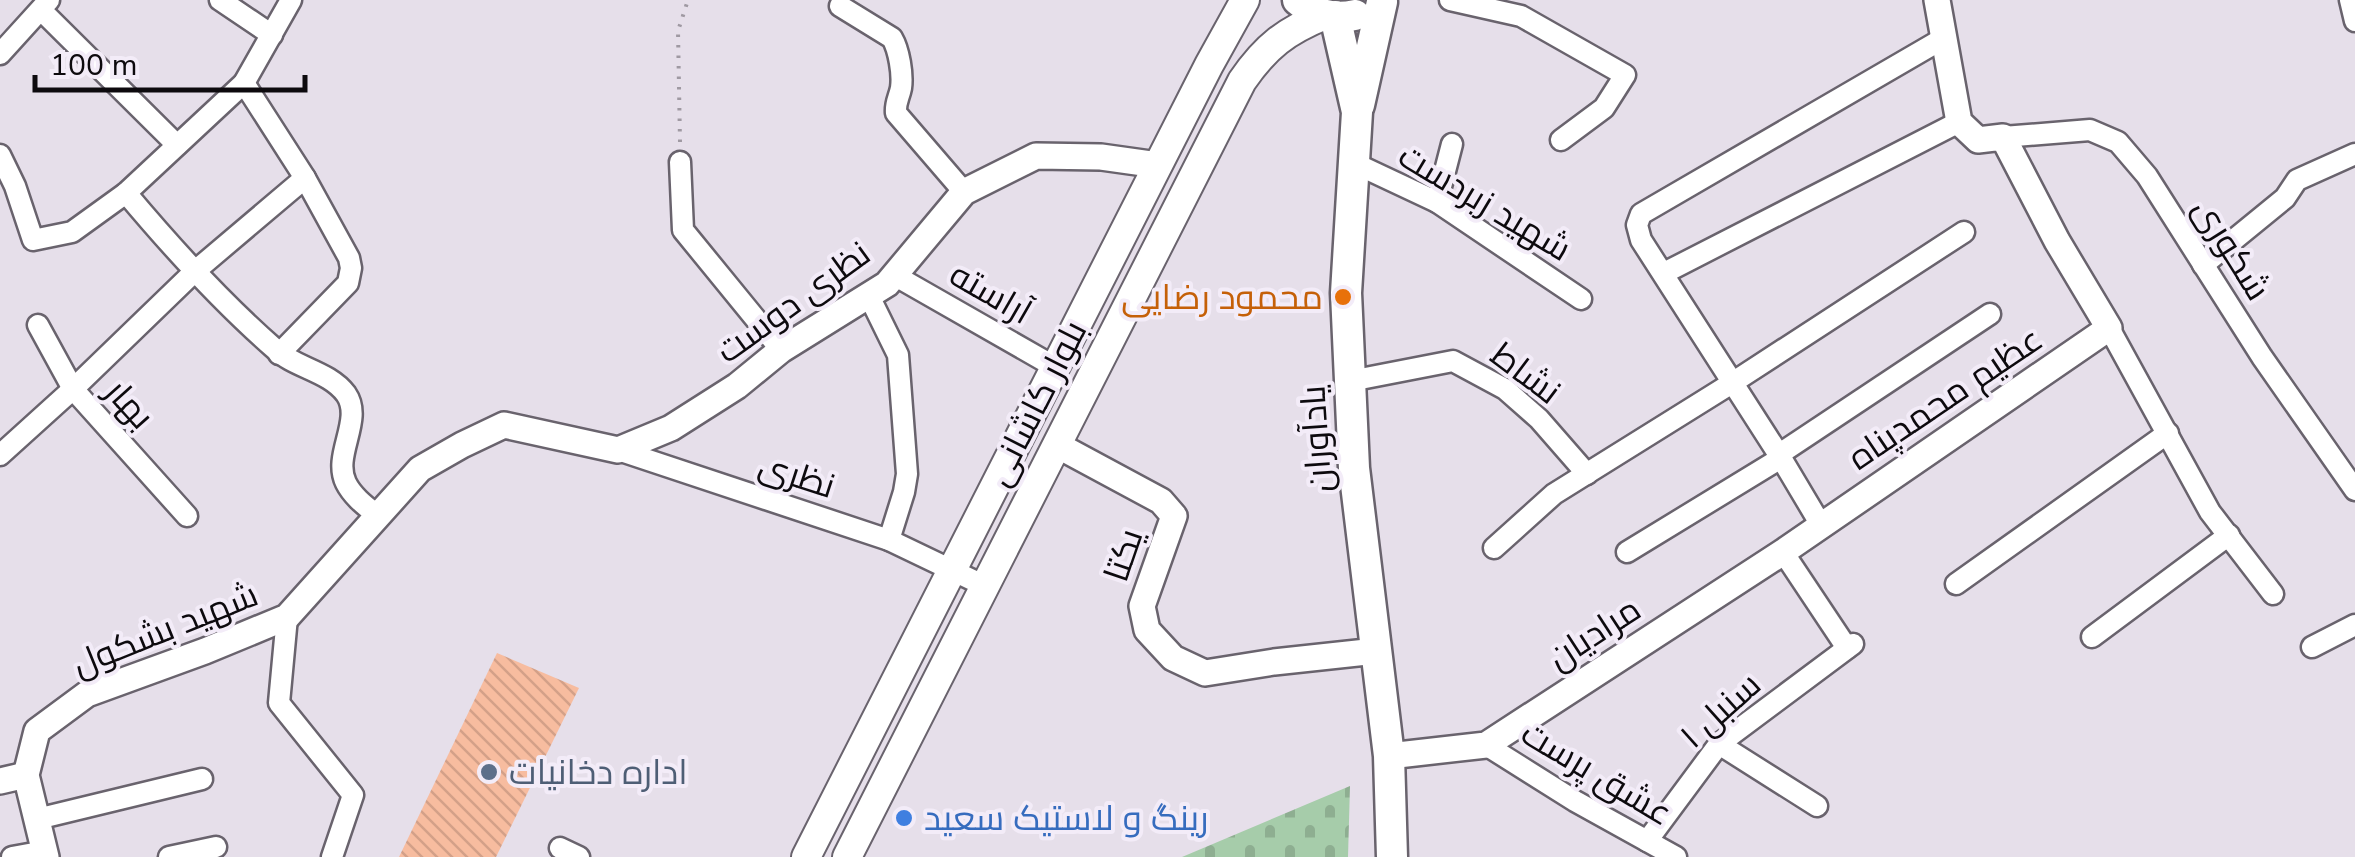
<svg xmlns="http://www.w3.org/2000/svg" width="2355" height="857" viewBox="0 0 2355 857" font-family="'Nunito Sans',Cairo,sans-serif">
<defs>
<pattern id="cemetery-stones" width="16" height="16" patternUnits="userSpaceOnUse" patternTransform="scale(2.5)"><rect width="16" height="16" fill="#a6ccaa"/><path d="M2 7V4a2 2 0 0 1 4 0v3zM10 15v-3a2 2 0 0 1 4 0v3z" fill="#8eae91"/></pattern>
<pattern id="building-back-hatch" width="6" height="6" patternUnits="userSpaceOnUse" patternTransform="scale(2.5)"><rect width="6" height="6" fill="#f7bc9f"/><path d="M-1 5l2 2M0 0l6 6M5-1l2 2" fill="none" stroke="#d3a088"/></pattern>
</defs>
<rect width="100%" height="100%" fill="#e6dfea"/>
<path fill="url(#cemetery-stones)" d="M1350 786 1348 857H1182Z"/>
<path fill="url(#building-back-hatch)" d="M497 653 579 688 496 857H399Z"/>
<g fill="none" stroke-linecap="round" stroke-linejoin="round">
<g stroke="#69636d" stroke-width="25">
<g id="minor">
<path d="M220 0 272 35"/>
<path d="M1450 0 1521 16 1625 75 1604 108 1561 140"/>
<path d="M2350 0 2355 21"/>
<path d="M840 6 892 38C899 50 903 74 901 88 899 98 895 103 896 113L964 192"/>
<path d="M41 10 177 145"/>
<path d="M0 54 49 0"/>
<path d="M244 83 305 178 349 258 351 268 348 283 279 354"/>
<path d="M2003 137 2090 130 2118 142 2147 176 2262 357 2355 490"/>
<path d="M0 155 15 186 33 240 72 232 126 193 244 83 291 0"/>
<path d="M680 162 683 230 781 350"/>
<path d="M1354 163 1437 202 1581 299"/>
<path d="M126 193C173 249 220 301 275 349 295 368 329 371 346 394 364 420 332 455 346 483 353 497 367 507 378 516"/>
<path d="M1437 202 1452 144"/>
<path d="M2203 265 2285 198 2297 180 2355 154"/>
<path d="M1664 273 1959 122"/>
<path d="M894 275 1055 367"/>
<path d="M869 296 898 355 907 474 904 492 889 540"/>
<path d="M38 325 73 389 187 516"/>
<path d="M2109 328 2210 512 2273 594"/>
<path d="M1350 381 1453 361 1505 389 1539 419 1587 474"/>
<path d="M618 450 889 540 985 586"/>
<path d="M0 455 73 389 194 272 305 178"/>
<path d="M1778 455 1990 314"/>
<path d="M1821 525 1781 458 1641 240 1637 225 1641 214 1944 38"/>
<path d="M1494 548 1554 494 1732 383 1964 232"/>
<path d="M1627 552 1781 458"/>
<path d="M1783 552 1847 648"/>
<path d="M1956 584 2168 433"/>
<path d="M287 617 279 703 353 795 332 857"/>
<path d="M2092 637 2229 535"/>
<path d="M2312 647 2355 625"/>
<path d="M1719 744 1817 806"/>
<path d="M1486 745 1575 801 1676 857"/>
<path d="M37 819 202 779"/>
<path d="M1647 841 1719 744 1853 644"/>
<path d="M560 848 579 857"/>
<path d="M12 857 45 851"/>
<path d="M169 857 216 847"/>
</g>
</g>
<g stroke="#69636d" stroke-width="30">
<g id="tertiary">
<path d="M1057 445 1161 501 1174 516 1142 606 1147 630 1173 658 1205 673 1274 662 1376 651"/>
<path d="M1389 756 1486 745 1783 552 2109 328 2057 241 2003 137 1978 140 1959 122 1937 0"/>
<path d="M0 781 26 775"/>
<path d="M46 857 26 775 37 731 87 694 205 651 287 617 420 469 462 445 504 425 618 450 671 428 737 386 781 350 887 284 964 192 1036 156 1101 157 1158 165"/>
</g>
</g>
<g stroke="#69636d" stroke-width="32">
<g id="secondary">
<path d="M806 857 1209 65 1245 0"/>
<path d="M847 857 1242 81C1266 46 1286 31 1325 15"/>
</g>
</g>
<g stroke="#69636d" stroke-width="35">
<g id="primary">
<path d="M1298 0C1314 14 1334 20 1355 15"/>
<path d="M1335 16 1357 112 1346 293 1354 468 1389 756 1392 857"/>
<path d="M1359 105 1382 2"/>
</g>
</g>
<path stroke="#9f99a2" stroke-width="4" stroke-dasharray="2.5 8" stroke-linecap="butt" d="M680 142 678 31 688 0"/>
<use href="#minor" stroke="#fff" stroke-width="20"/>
<use href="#tertiary" stroke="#fff" stroke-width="25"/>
<use href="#secondary" stroke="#fff" stroke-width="28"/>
<use href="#primary" stroke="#fff" stroke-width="30"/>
</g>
<circle fill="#e8710a" stroke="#f3ecf8" stroke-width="4" cx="1343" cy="297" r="10"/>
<circle fill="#5c6f8a" stroke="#f3ecf8" stroke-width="4" cx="489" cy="772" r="10"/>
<circle fill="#3f7fe0" stroke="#f3ecf8" stroke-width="4" cx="904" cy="818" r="10"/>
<g text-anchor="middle" stroke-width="8" stroke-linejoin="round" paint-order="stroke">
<g font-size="35" fill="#0d0a0e" stroke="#f3ecf8">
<text transform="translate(1485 202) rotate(31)" y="12">شهید زبردست</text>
<text transform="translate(2232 249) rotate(58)" y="12">شکوری</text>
<text transform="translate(991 293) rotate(30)" y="12">آراسته</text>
<text transform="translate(793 302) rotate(-36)" y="12">نظری دوست</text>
<text transform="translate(1526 373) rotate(37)" y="12">نشاط</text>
<text transform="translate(1945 398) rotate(-34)" y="12">عظیم محمدپناه</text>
<text transform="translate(1036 403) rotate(-63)" y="12">بلوار کاشانی</text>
<text transform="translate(130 404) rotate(48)" y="12">بهار</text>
<text transform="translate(1316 439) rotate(-94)" y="12">یادآوران</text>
<text transform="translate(797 475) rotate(18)" y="12">نظری</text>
<text transform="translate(1123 555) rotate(-71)" y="12">یکتا</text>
<text transform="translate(165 629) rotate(-22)" y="12">شهید بشکول</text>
<text transform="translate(1594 633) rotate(-33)" y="12">مرادیان</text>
<text transform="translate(1720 710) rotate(-42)" y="12">سنبل ۱</text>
<text transform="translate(1597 773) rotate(31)" y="12">عشق پرست</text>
</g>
<g font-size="35" fill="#c56008" stroke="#f3ecf8" text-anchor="end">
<text x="1323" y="309">محمود رضایی</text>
</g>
<g font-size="35" fill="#4e5e75" stroke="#f3ecf8" text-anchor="start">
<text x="509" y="784">اداره دخانیات</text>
</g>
<g font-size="35" fill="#366cbe" stroke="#f3ecf8" text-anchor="start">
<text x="924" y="830">رینگ و لاستیک سعید</text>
</g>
</g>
<path d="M35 75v15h270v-15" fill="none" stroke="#0d0a0e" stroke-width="5"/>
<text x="50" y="75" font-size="30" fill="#0d0a0e" stroke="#f3ecf8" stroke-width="8" paint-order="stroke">100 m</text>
</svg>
